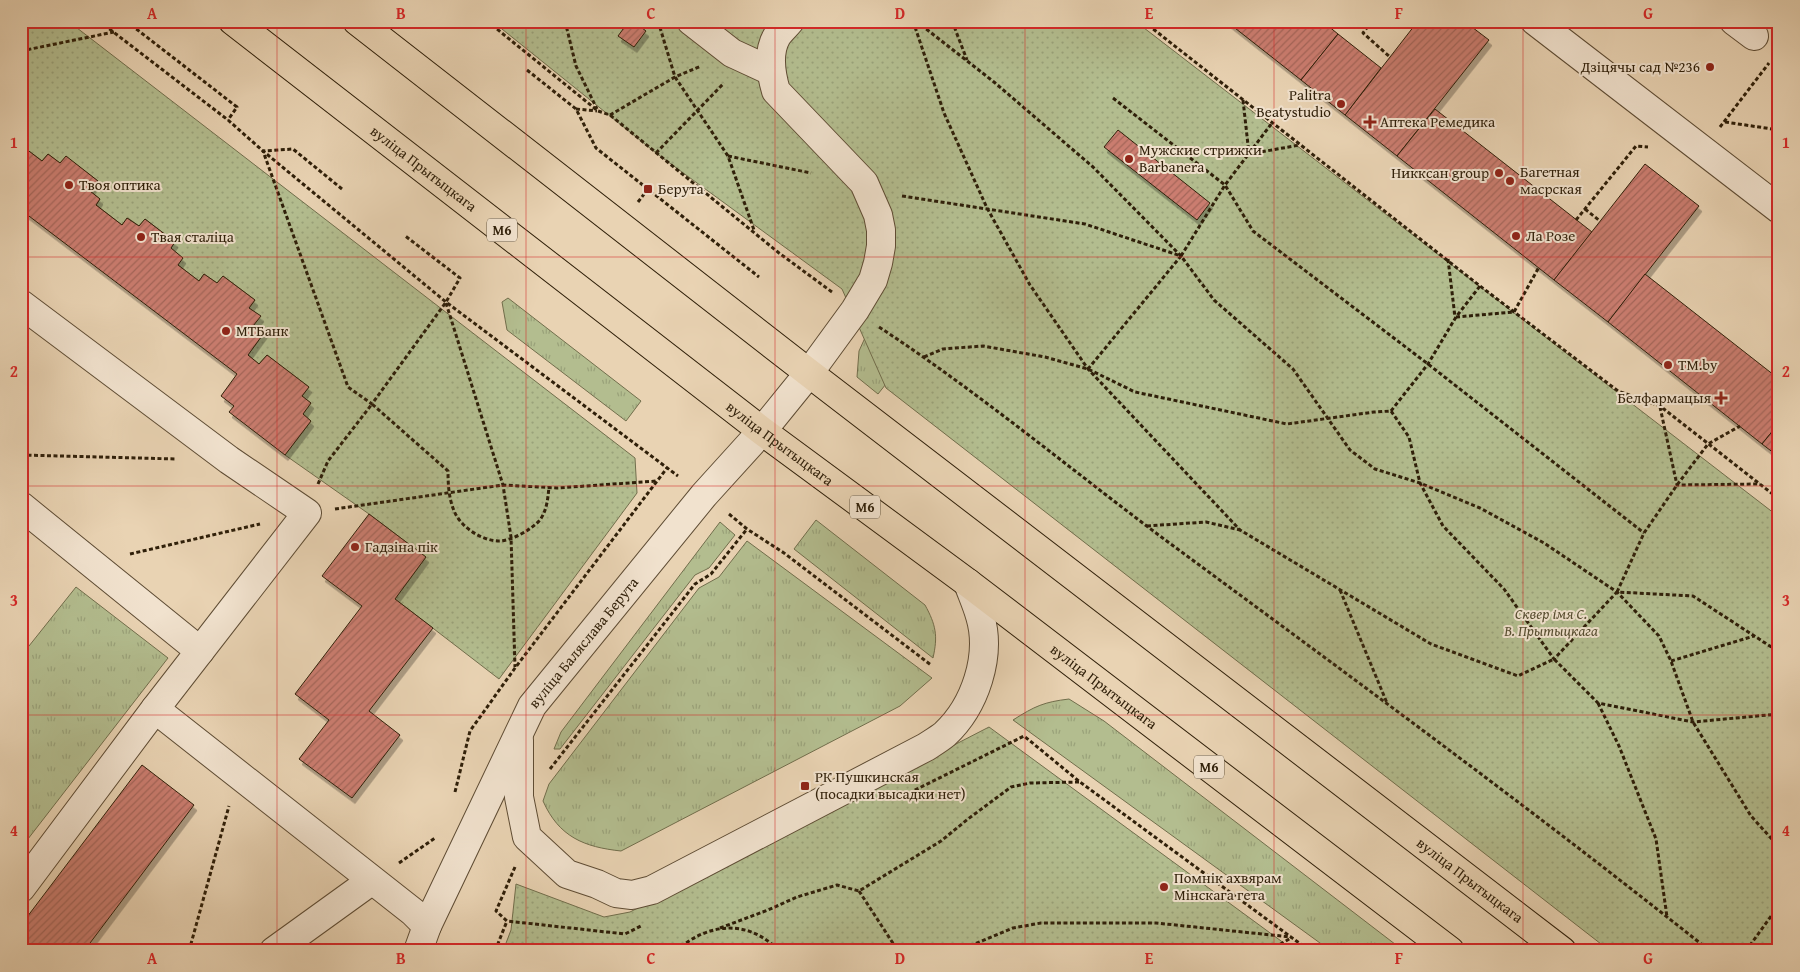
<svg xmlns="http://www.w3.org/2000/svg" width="1800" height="972" viewBox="0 0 1800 972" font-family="'Gentium Book Plus',serif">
<defs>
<pattern id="grass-tufts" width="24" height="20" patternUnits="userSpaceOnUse" patternTransform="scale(1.25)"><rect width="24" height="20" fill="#b3bd8f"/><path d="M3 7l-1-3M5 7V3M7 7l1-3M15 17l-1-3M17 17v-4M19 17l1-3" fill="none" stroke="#9aa27a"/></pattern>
<pattern id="park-dots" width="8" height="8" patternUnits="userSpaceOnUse" patternTransform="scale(1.25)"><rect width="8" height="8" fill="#b3bd8f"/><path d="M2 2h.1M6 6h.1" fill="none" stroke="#9aa27a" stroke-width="1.8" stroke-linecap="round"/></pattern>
<pattern id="building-hatch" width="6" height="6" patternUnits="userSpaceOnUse" patternTransform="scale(1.25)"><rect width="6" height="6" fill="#cb7d70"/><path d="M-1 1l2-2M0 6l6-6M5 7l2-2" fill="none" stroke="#a5665a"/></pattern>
<filter id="shadow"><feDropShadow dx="3" dy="5.5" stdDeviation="0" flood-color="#0004"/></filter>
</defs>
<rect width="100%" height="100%" fill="#e9d3b3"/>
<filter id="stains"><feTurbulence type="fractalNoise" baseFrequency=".004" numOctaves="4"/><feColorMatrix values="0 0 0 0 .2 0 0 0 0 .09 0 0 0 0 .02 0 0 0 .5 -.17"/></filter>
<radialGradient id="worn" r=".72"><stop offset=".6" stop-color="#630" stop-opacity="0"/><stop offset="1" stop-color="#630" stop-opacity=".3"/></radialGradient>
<g fill="url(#grass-tufts)" stroke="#716e4c">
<path d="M508 298 641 401 626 421 507 330 502 302Z"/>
<path d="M869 329 905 360 878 394 857 377 859 351Z"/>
<path d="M816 520 925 605C936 625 938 636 933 658L794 549Z"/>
<path d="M720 522 735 535 709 568 695 575 560 749H554L561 732Z"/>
<path d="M747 541 932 678 900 706 621 851C584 847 559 837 543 801L549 784 699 588 719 577Z"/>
<path d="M76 587 168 658 21 848V656Z"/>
<path d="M1069 699 1104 721 1404 951H1331L1013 720C1035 706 1044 702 1069 699Z"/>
</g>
<g fill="url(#park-dots)" stroke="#716e4c">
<path d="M21 21H68L635 458 637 493 499 679 395 599 426 557 369 514 285 455 311 421 303 414 311 403 302 396 309 387 267 355 259 364 248 355 264 333 253 326 260 316 249 308 255 300 223 276 217 283 204 274 199 281 178 265 171 248 175 242 145 219 139 226 128 218 122 225 96 205 100 199 90 191 98 181 66 157 60 163 48 154 42 161 21 145 26 139 21 136Z"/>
<path d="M492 21H1135L1779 517V951H1610L886 388 842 289 656 153Z"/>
<path d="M989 727 1292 949 1288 951H503L511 930 516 884 604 917 630 912Z"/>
</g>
<g fill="url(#building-hatch)" stroke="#2f1f09" filter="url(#shadow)">
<path d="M629 21H633L646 31 634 47 618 36Z"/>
<path d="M1226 21H1322L1338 34 1301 80Z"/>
<path d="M1418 21H1464L1489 40 1397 156 1345 115Z"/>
<path d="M1338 34 1381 68 1345 115 1301 80Z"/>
<path d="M1435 109 1592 232 1554 280 1397 156Z"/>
<path d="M1118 130 1210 203 1197 220 1104 147Z"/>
<path d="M21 136 26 139 21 145 42 161 48 154 60 163 66 156 98 181 90 191 100 199 96 205 122 225 127 218 139 226 145 219 175 242 171 248 183 258 178 265 199 281 204 274 217 283 223 276 255 300 249 308 261 316 253 326 264 333 248 355 259 364 267 355 309 387 302 396 311 403 303 414 311 421 285 455 229 412 234 406 221 396 237 374 21 210Z"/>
<path d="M1645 164 1699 206 1608 322 1554 280Z"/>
<path d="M1645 274 1779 379V423L1762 444 1608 322Z"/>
<path d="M1779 423V457L1762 444Z"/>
<path d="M369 514 426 557 395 599 433 628 369 711 400 735 352 798 299 759 329 720 295 694 362 606 322 576Z"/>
<path d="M142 765 194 805 84 951H21V925Z"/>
</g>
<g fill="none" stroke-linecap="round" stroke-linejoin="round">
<g stroke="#5e4c34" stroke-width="30">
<g id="minor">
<path d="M691 21 732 53 771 71"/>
<path d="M1535 21 1779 209"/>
<path d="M1734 21 1754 36"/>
<path d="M21 304 229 460 307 513 155 709 21 888"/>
<path d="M21 506 200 651"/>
<path d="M155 709 413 912 427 926"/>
<path d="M519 740V797L527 837 567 874 597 884 616 893 632 895 652 890 926 747C932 743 939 739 945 734 975 706 992 656 980 616 977 605 972 594 968 583"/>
<path d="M274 951 371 881"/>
<path id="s1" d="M418 951 427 926 532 706 704 495 762 431 809 373 855 310 873 280 878 263 881 246V230L878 215 864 183 776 91C771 74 767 53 777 36 780 31 786 26 790 21"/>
</g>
</g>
<g stroke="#2f1f09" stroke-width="30">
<g id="major">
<path id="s2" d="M233 21 762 431 968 583 1450 951"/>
<path id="s3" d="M357 21 809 373 1562 951"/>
</g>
</g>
<g stroke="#2f1f09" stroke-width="3" stroke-dasharray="4 2.5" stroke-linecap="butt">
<path d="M99 21 228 120 263 151 446 302 678 476"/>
<path d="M126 21 237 107 228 120"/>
<path d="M458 21 466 27"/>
<path d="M487 21 598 111 610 115 779 253 832 292"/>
<path d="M565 21 576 66 597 109"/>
<path d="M658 21 675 77 728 156 754 230"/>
<path d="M913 21 944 113 987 208 1030 285 1088 369 1240 530 1431 644 1518 676 1554 659 1598 703 1693 722 1779 714"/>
<path d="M916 21 994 82 1093 167 1181 256 1214 300 1293 369 1350 450 1375 469 1420 483 1480 508 1544 543 1617 592 1659 636 1671 661 1693 722 1751 816 1779 847"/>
<path d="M952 21 967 60"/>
<path d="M1143 21 1480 286 1618 391 1660 406 1779 499"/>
<path d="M1372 21 1363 33 1390 57"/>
<path d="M21 51 114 32"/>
<path d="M527 70 576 109 596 148 759 277"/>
<path d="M1113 98 1225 185 1253 231 1428 364 1644 533"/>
<path d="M1243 100 1249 154"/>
<path d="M576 109 597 111"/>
<path d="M610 115 675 77 701 66"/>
<path d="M1725 122 1779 130"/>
<path d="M1720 127 1769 63"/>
<path d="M656 153 724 83"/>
<path d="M1249 154 1300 145"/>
<path d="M728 156 811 173"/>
<path d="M342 189 293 149 263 151 348 387 372 404 446 302 460 278 404 235"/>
<path d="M902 196 1085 224 1181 256 1088 369"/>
<path d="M638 202 648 189"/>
<path d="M1585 209 1600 221"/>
<path d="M1576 220 1636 146 1648 147"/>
<path d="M1181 256 1225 185 1272 123"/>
<path d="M1448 259 1455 317"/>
<path d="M446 303 503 485 511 537 515 667"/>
<path d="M1456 317 1514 312 1539 267"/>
<path d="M879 327C978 392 1069 468 1164 539 1347 674 1532 809 1710 951"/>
<path d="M924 357 943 349 983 346 1045 357 1088 369 1135 392 1287 424 1374 412 1391 411 1409 437 1420 483 1443 526 1504 589 1554 659 1617 592 1693 596 1779 652"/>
<path d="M1778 379H1779"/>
<path d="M1660 407 1677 485 1760 484"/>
<path d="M1391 411 1428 364 1456 317 1480 286"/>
<path d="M21 455 176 459"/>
<path d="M318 484 328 461 372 404 448 471C448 486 449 500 455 513 462 528 483 541 499 541 512 541 532 529 540 520 547 510 548 498 549 486"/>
<path d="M335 509 503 485 557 488 657 481"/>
<path d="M729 514 747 529 784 553 931 665"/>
<path d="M1147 526 1206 522 1240 530"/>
<path d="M130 554 260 524"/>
<path d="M1340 590 1387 703"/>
<path d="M1617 592 1644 533 1677 485 1708 444 1740 426"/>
<path d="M1671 661 1754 636"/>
<path d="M1598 703 1619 746 1656 839 1667 917"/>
<path d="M550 769 695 584 711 574 747 529"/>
<path d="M455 792 470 731 515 668 667 468"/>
<path d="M909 793 1024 736 1080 782 1310 951"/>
<path d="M399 863 435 838"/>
<path d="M515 867 496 911 507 921 625 934 641 926"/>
<path d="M859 891 898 951"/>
<path d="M720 928 768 910 797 897 837 885 859 891 941 841 968 819 1011 787 1030 783 1080 782"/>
<path d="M189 951 229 806"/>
<path d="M495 951 507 921"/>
<path d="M676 951C707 923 748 918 779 951"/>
<path d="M958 951 1013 928 1041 923H1156L1291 937"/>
<path d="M1269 951 1291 938"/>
<path d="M1746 951 1779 905"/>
</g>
<use href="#minor" stroke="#f1e2ce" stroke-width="28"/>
<use href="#major" stroke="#e9d3b3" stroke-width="28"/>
</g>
<path fill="none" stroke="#d62828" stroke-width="1" stroke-opacity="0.55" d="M277 21V951M526 21V951M775 21V951M1025 21V951M1274 21V951M1523 21V951M21 257H1779M21 486H1779M21 715H1779"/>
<g fill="#8f2418" stroke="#f1e2ce" stroke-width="2">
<circle cx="1710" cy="67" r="5"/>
<circle cx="1341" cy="104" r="5"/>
<path d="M1367.5 114.5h5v5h5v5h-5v5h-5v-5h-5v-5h5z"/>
<circle cx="1129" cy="159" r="5"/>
<circle cx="1499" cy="173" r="5"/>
<circle cx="1510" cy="181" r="5"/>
<circle cx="69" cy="185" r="5"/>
<rect x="643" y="184" width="10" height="10" rx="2.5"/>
<circle cx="1516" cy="236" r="5"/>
<circle cx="141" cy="237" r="5"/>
<circle cx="226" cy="331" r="5"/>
<circle cx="1668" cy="365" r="5"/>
<path d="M1718.5 390.5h5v5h5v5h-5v5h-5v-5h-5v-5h5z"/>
<circle cx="355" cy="547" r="5"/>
<rect x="800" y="781" width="10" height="10" rx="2.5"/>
<circle cx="1164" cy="887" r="5"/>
</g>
<g text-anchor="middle" stroke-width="4" stroke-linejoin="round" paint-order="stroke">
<g fill="#f1e2ce" stroke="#695a44" stroke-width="1">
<rect x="487" y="218.5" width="30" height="23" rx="4"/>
<rect x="850" y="495.5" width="30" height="23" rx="4"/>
<rect x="1194" y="755.5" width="30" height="23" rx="4"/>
</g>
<g font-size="14" font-weight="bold" fill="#2f1f09">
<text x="502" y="235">М6</text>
<text x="865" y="512">М6</text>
<text x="1209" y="772">М6</text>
</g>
<g font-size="15" fill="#2f1f09" stroke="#f1e2ce" text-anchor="start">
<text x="1700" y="72" text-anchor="end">Дзіцячы сад №236</text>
<text x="1331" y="100" text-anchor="end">Palitra<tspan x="1331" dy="17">Beatystudio</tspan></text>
<text x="1380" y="127">Аптека Ремедика</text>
<text x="1139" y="155">Мужские стрижки<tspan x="1139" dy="17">Barbanera</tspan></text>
<text x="1520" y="177">Багетная<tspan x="1520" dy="17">масрская</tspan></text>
<text x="1489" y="178" text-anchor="end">Никксан group</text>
<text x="79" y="190">Твоя оптика</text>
<text x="658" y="194">Берута</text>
<text x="1526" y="241">Ла Розе</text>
<text x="151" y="242">Твая сталіца</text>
<text x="236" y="336">МТБанк</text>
<text x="1678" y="370">TM.by</text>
<text x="1711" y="403" text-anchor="end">Белфармацыя</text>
<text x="365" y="552">Гадзіна пік</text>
<text x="815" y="782">РК Пушкинская<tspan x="815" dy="17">(посадки высадки нет)</tspan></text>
<text x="1174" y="883">Помнік ахвярам<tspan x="1174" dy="17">Мінскага гета</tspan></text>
</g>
<g font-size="15" fill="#2f1f09" stroke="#f1e2ce">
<text dy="5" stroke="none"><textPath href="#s2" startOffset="241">вуліца Прытыцкага</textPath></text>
<text dy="5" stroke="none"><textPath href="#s2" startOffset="691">вуліца Прытыцкага</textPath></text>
<text dy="5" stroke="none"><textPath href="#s1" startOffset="352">вуліца Баляслава Берута</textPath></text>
<text dy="5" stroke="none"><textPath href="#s2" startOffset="1096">вуліца Прытыцкага</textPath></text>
<text dy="5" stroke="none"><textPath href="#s3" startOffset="1406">вуліца Прытыцкага</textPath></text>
</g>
<g font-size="15" font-style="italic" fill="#574e31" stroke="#f1e2ce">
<text x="1551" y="619">Сквер імя С.<tspan x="1551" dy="17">В. Прытыцкага</tspan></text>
</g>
</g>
<rect width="1800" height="972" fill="none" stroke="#e9d3b3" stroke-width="55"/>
<rect x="28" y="28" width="1744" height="916" fill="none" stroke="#d62828" stroke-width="2"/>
<g font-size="16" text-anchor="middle" font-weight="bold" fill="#d62828">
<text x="152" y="19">A</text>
<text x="401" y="19">B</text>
<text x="651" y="19">C</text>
<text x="900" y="19">D</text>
<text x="1149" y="19">E</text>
<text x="1399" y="19">F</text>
<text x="1648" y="19">G</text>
<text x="14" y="148">1</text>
<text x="1786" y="148">1</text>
<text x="14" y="377">2</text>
<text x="1786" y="377">2</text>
<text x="14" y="606">3</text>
<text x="1786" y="606">3</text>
<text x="14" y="836">4</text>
<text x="1786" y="836">4</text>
<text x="152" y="964">A</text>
<text x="401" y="964">B</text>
<text x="651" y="964">C</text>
<text x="900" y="964">D</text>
<text x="1149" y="964">E</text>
<text x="1399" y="964">F</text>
<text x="1648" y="964">G</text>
</g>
<rect width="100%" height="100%" filter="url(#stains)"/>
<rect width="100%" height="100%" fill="url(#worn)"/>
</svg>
